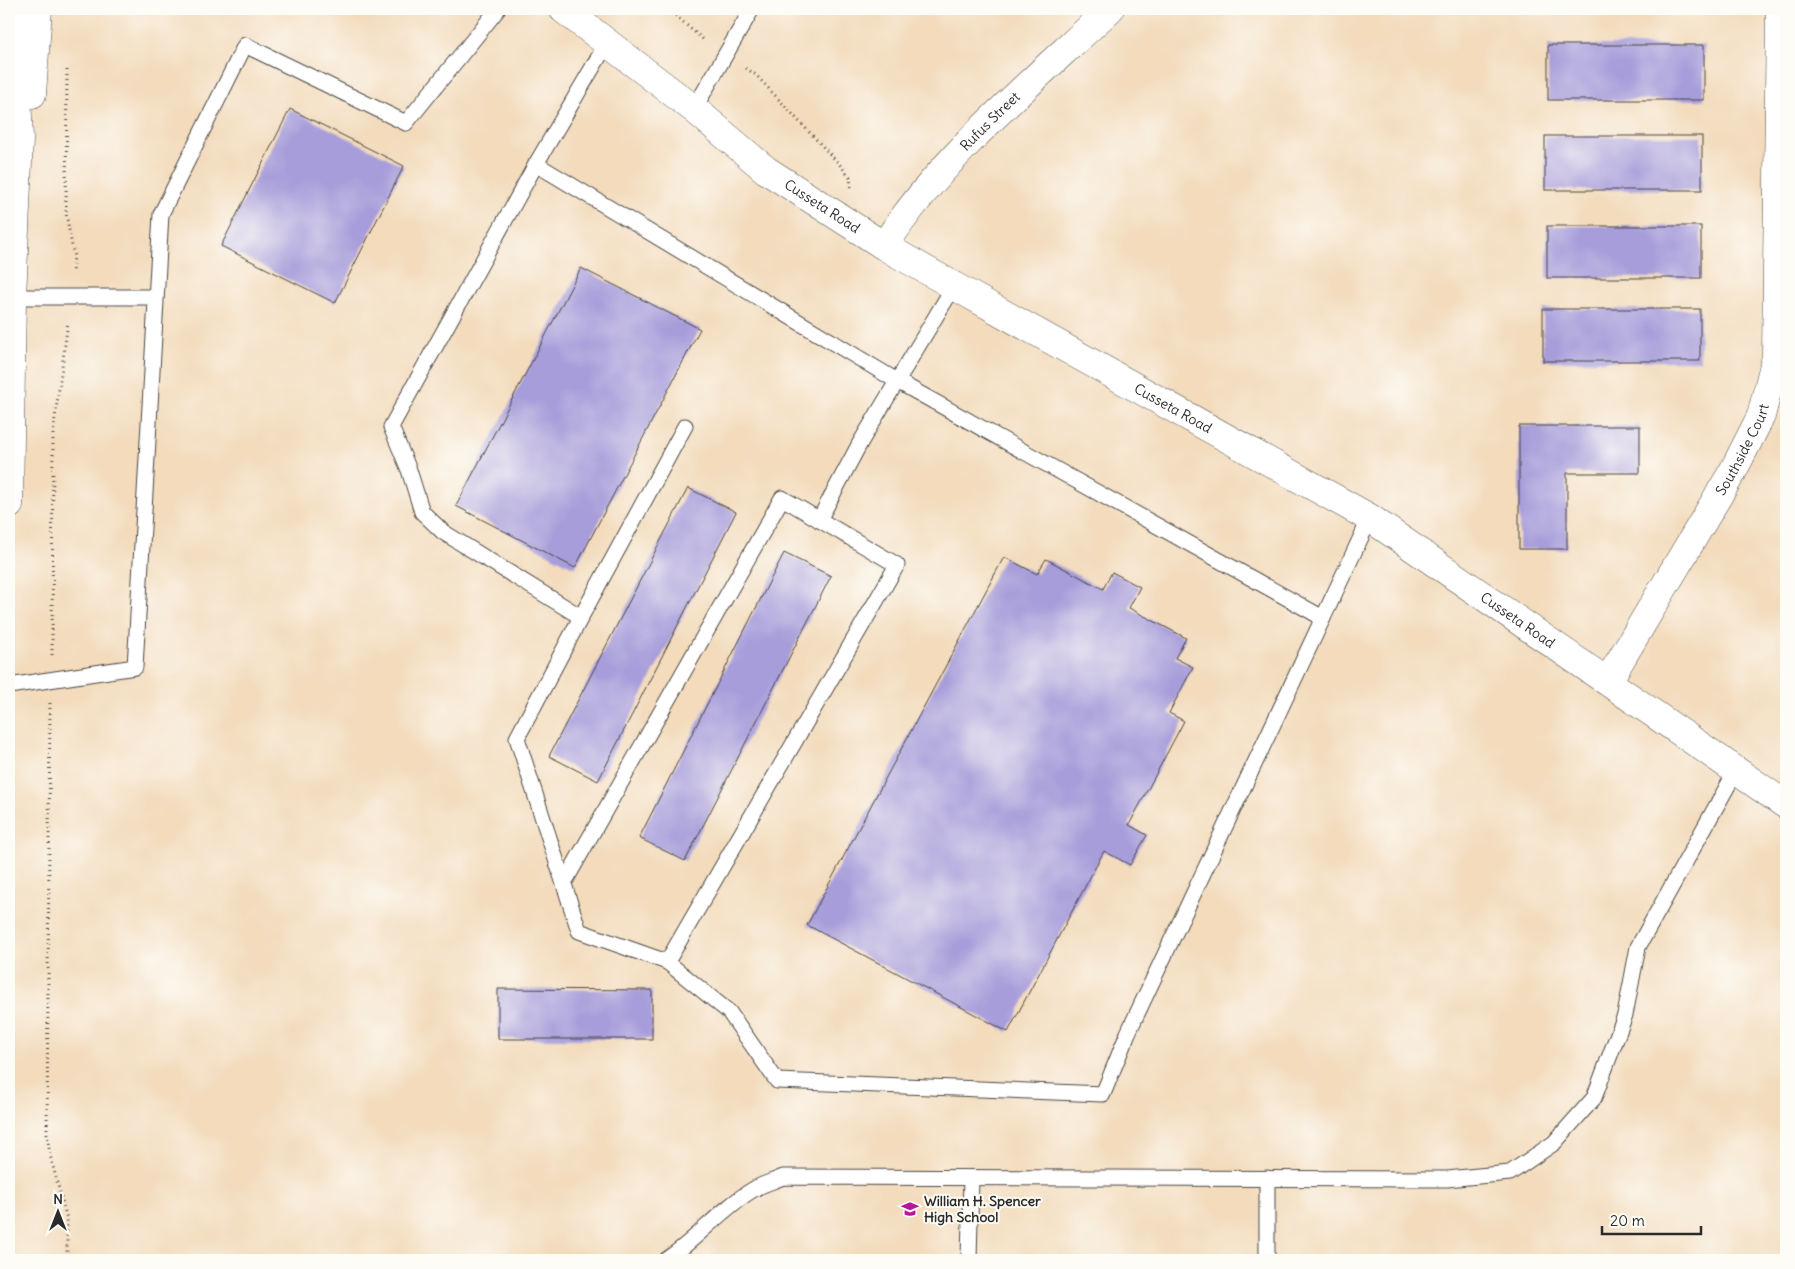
<svg xmlns="http://www.w3.org/2000/svg" width="1795" height="1269" viewBox="0 0 1795 1269" font-family="Delius,sans-serif">
<rect width="100%" height="100%" fill="#fdfcf7"/>
<filter id="ink" filterUnits="userSpaceOnUse"><feTurbulence type="fractalNoise" baseFrequency=".02" numOctaves="2"/><feDisplacementMap in="SourceGraphic" scale="10" xChannelSelector="R" yChannelSelector="G"/><feConvolveMatrix kernelMatrix="1 2 1 2 8 2 1 2 1" color-interpolation-filters="sRGB"/></filter>
<filter id="wash" filterUnits="userSpaceOnUse"><feTurbulence type="fractalNoise" baseFrequency=".0096" numOctaves="4" result="noise"/><feDisplacementMap in="SourceGraphic" scale="20" xChannelSelector="R" yChannelSelector="G"/><feGaussianBlur stdDeviation="1.12" result="paint"/><feColorMatrix in="noise" values="0 0 0 0 0 0 0 0 0 0 0 0 0 0 0 0 0 1.4 0 .05"/><feComposite in="paint" operator="in"/></filter>
<g filter="url(#wash)">
<rect width="100%" height="100%" fill="#f3dbbc"/>
<g id="blocks">
<g fill="#a79dda">
<rect x="1548" y="45" width="156" height="55"/>
<path d="M290 109 404 166 335 303 221 246Z"/>
<rect x="1545" y="136" width="157" height="54"/>
<rect x="1547" y="226" width="154" height="52"/>
<path d="M581 268 700 329 575 568 456 506Z"/>
<rect x="1543" y="309" width="157" height="52"/>
<path d="M1519 426H1640V473H1567V549H1519Z"/>
<path d="M688 488 736 512 598 781 549 756Z"/>
<path d="M784 553 831 576 685 861 639 838Z"/>
<path d="M1004 557 1037 574 1046 559 1103 589 1112 572 1140 587 1129 608 1186 638 1175 658 1193 667 1169 713 1184 721 1129 825 1147 835 1130 865 1104 851 1008 1032 807 925Z"/>
<path d="M498 989 652 990V1039H498Z"/>
</g>
</g>
</g>
<g filter="url(#ink)">
<use href="#blocks" fill-opacity="0" stroke="#494541" stroke-width="1"/>
<g fill="none" stroke-linecap="round" stroke-linejoin="round">
<g stroke="#494541" stroke-width="17">
<g id="service">
<path d="M607 43 536 164 391 427 409 470 422 512 443 532 581 617 685 426"/>
<path d="M694 109 752 9"/>
<path d="M536 164 897 381 1323 618"/>
<path d="M12 297H156"/>
<path d="M819 520 860 443 954 286"/>
<path d="M581 617 517 738 579 931 667 962 729 1012 777 1081 1103 1094 1128 1033 1370 518"/>
<path d="M9 686 135 667 161 214 245 45 406 123 498 9"/>
<path d="M564 883 782 498 897 565 667 962"/>
<path d="M1267 1178V1260"/>
<path d="M666 1260C697 1239 722 1208 754 1189 763 1184 774 1181 783 1177L1447 1179 1510 1173 1554 1143 1594 1098 1625 1015 1638 947 1737 769"/>
<path d="M969 1260 971 1178"/>
</g>
</g>
<g stroke="#494541" stroke-width="29">
<g id="minor">
<path id="s1" d="M884 246C941 157 1033 81 1110 9"/>
<path id="s2" d="M1608 681 1733 471 1761 416 1776 357 1780 9"/>
</g>
</g>
<g stroke="#494541" stroke-width="29">
<g id="tertiary">
<path id="s3" d="M563 9 694 109 766 170 884 246 954 286 1370 518 1786 805"/>
<path d="M32 94 38 9"/>
<path d="M9 505 12 297 19 139 13 9"/>
</g>
</g>
<g stroke="#494541" stroke-width="3" stroke-dasharray="1 4" stroke-linecap="butt">
<path d="M668 9 705 41"/>
<path d="M746 68 756 75 840 165 850 177 851 187"/>
<path d="M67 70 66 213 74 257 72 273"/>
<path d="M52 655 53 433 68 322"/>
<path d="M50 703 47 1133 50 1155 67 1219V1260"/>
</g>
<use href="#service" stroke="#fff" stroke-width="15"/>
<use href="#minor" stroke="#fff" stroke-width="28"/>
<use href="#tertiary" stroke="#fff" stroke-width="28"/>
</g>
</g>
<defs>
<g id="school-bare" transform="scale(1.35)"><path d="M0-5L7-2L0 1L-7-2ZM-4 1L0 2.5L4 1V4Q0 6-4 4Z" fill="#b5179e" stroke="#fdfcf7" stroke-width="2.5" paint-order="stroke"/></g>
</defs>
<g fill-rule="evenodd">
<use href="#school-bare" x="910" y="1209"/>
</g>
<g text-anchor="middle" stroke-width="4" stroke-linejoin="round" paint-order="stroke">
<g font-size="14" fill="#2b2b2b" stroke="#fdfcf7">
<text dy="5" stroke="none"><textPath href="#s1" startOffset="164">Rufus Street</textPath></text>
<text dy="5" stroke="none"><textPath href="#s3" startOffset="326">Cusseta Road</textPath></text>
<text dy="5" stroke="none"><textPath href="#s3" startOffset="731">Cusseta Road</textPath></text>
<text dy="5" stroke="none"><textPath href="#s2" startOffset="268">Southside Court</textPath></text>
<text dy="5" stroke="none"><textPath href="#s3" startOffset="1136">Cusseta Road</textPath></text>
</g>
<g font-size="14" font-weight="bold" fill="#2b2b2b" stroke="#fdfcf7" text-anchor="start">
<text x="924" y="1206">William H. Spencer<tspan x="924" dy="16">High School</tspan></text>
</g>
</g>
<rect width="1795" height="1269" fill="none" stroke="#fdfcf7" stroke-width="30"/>
<g transform="translate(58 1212)" stroke="#fdfcf7" stroke-width="4" paint-order="stroke">
<path d="M0-4L9 19L0 12L-9 19Z" fill="#2b2b2b"/>
<text y="-8" font-size="14" font-weight="bold" text-anchor="middle" fill="#2b2b2b">N</text>
</g>
<path d="M1602 1226v8h99v-8" fill="none" stroke="#2b2b2b" stroke-width="2.5"/>
<text x="1610" y="1226" font-size="15" fill="#2b2b2b" stroke="#fdfcf7" stroke-width="4" paint-order="stroke">20 m</text>
</svg>
